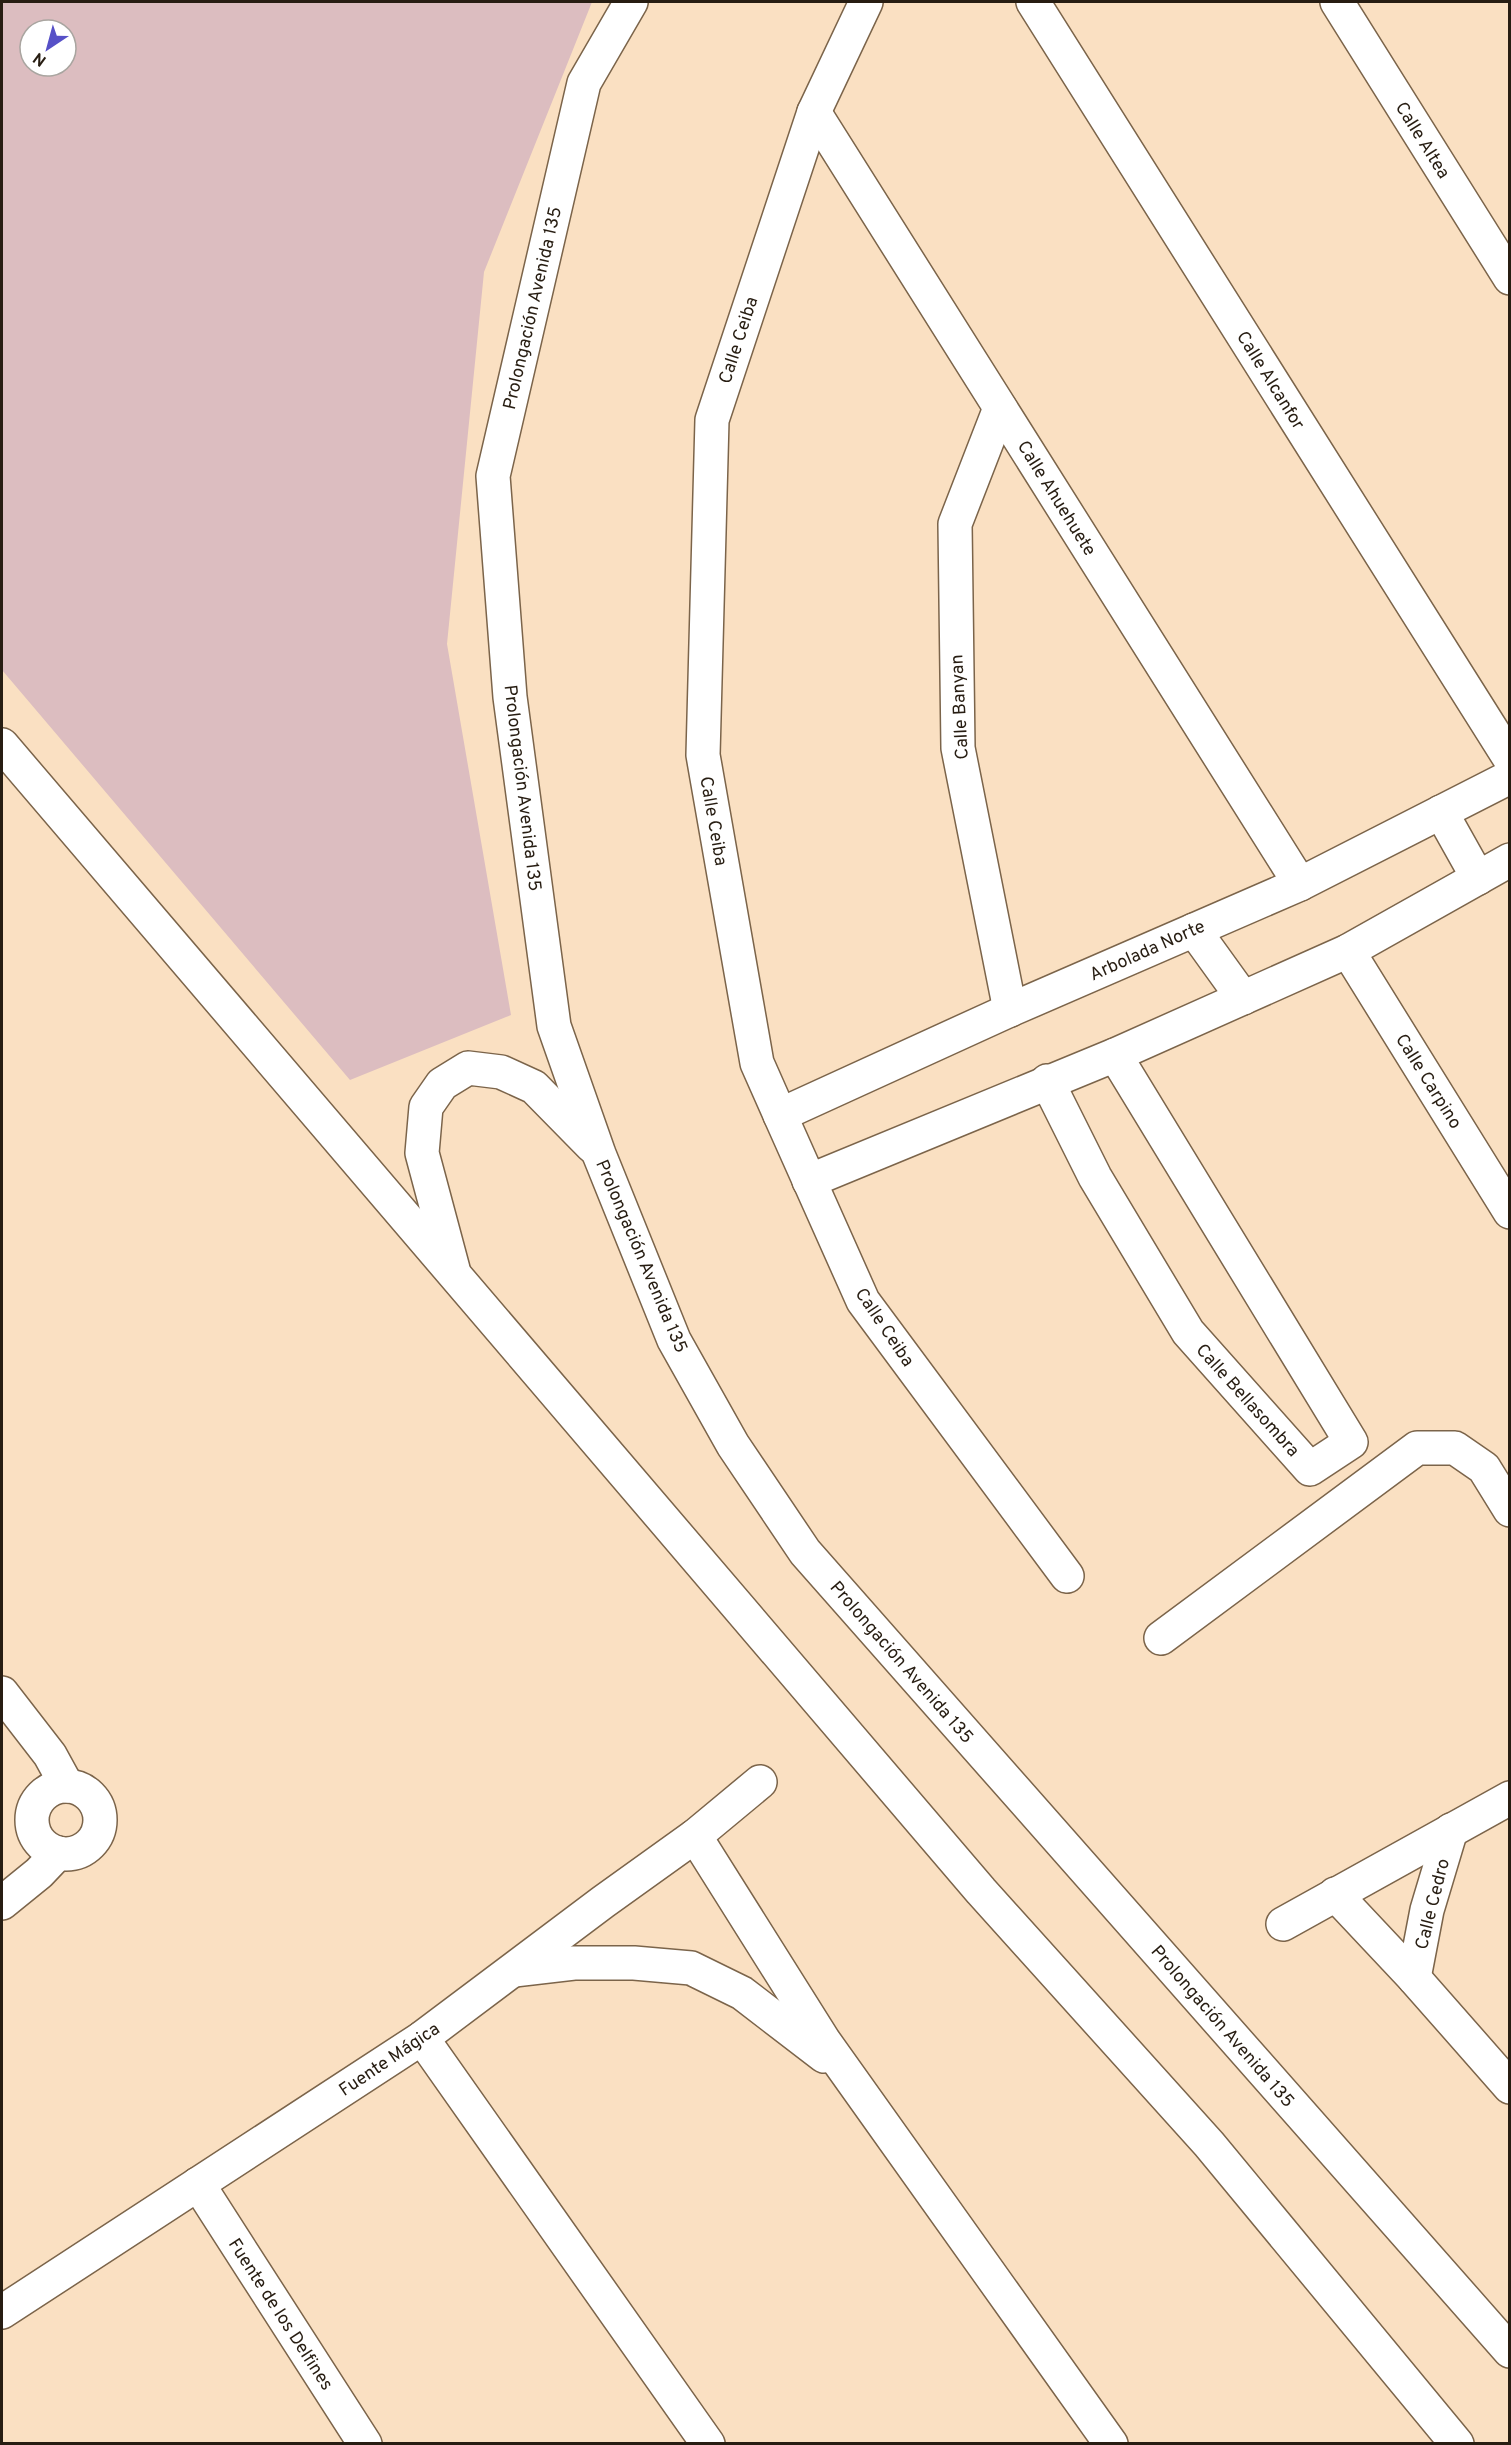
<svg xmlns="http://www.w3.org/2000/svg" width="1511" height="2445" viewBox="0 0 1511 2445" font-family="Overpass,sans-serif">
<rect width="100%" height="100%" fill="#fae0c2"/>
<path fill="#dcbdc0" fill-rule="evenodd" d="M2 2H592L484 272 447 644 511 1015 350 1080 2 670ZM30 30H66V66H30Z"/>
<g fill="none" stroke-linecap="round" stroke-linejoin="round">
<g stroke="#7b644a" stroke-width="36">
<g id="street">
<path d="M866 2 814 112 712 420 703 755 757 1063 780 1115 863 1301 1067 1576"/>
<path d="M1033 2 1510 759"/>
<path d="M1337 2 1510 278"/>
<path d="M814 112 1300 884"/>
<path d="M1000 408 955 524 958 748 1010 1010"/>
<path d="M1441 812 1478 878"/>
<path d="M1194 930 1243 998"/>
<path d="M1348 951 1510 1212"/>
<path d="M1047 1081 1095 1177 1188 1332 1310 1469 1351 1442 1115 1055"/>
<path d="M780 1115 1010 1010 1300 884 1510 777"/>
<path d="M809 1181 1115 1055 1348 951 1510 860"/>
<path d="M1161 1638 1417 1448H1455L1484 1468 1510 1510"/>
<path d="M2 1693 50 1755 67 1786"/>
<circle cx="66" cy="1820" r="34"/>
<path d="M695 1836 824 2041 1111 2444"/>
<path d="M1335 1894 1414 1978 1510 2087"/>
<path d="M2 1903 39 1873 58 1853"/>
<path d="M1283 1924 1510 1798"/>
<path d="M514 1970 574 1963H634L691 1968 742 1993 824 2056"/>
<path d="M1414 1978 1427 1910 1451 1830"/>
<path d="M422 2038 708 2444"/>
<path d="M198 2184 365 2444"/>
<path d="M2 2312 422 2038 603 1902 695 1836 760 1782"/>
</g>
</g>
<g stroke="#7b644a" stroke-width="36">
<g id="primary">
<path d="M631 2 584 83 493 476 510 697 554 1026 599 1154 674 1340 733 1445 805 1552 1510 2351"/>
<path d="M2 745 981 1891 1209 2144 1457 2444"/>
<path d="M453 1269 422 1153 426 1107 442 1084 468 1068 501 1072 534 1087 592 1146"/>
</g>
</g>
<use href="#street" stroke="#fff" stroke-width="33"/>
<use href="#primary" stroke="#fff" stroke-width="33"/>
</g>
<g text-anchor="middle" stroke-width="4.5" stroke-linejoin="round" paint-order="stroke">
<g font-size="18" fill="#271d12" stroke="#fff">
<text transform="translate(1423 140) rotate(58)" y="6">Calle Altea</text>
<text transform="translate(532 308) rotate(-77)" y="6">Prolongación Avenida 135</text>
<text transform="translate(738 340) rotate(-72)" y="6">Calle Ceiba</text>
<text transform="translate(1271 380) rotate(58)" y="6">Calle Alcanfor</text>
<text transform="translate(1057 498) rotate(58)" y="6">Calle Ahuehuete</text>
<text transform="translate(959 707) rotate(-93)" y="6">Calle Banyan</text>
<text transform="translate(523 788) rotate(83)" y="6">Prolongación Avenida 135</text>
<text transform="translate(714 821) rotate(80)" y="6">Calle Ceiba</text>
<text transform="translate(1147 950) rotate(-24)" y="6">Arbolada Norte</text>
<text transform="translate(1429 1081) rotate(58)" y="6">Calle Carpino</text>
<text transform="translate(642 1256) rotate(67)" y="6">Prolongación Avenida 135</text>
<text transform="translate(885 1327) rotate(56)" y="6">Calle Ceiba</text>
<text transform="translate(1248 1400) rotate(48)" y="6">Calle Bellasombra</text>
<text transform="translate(902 1662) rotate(49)" y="6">Prolongación Avenida 135</text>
<text transform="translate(1432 1904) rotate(-76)" y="6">Calle Cedro</text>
<text transform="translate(1223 2026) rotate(49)" y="6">Prolongación Avenida 135</text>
<text transform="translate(389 2059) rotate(-34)" y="6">Fuente Mágica</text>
<text transform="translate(281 2314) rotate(57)" y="6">Fuente de los Delfines</text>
</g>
</g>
<rect width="1511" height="2445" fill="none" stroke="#271d12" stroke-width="6"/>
<g transform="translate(48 48) rotate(216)"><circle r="28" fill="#ffffff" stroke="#a9a5a0" stroke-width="1.5"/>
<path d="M0-4.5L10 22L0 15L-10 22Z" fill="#5650c7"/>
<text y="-9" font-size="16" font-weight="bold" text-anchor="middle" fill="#271d12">N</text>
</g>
</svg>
